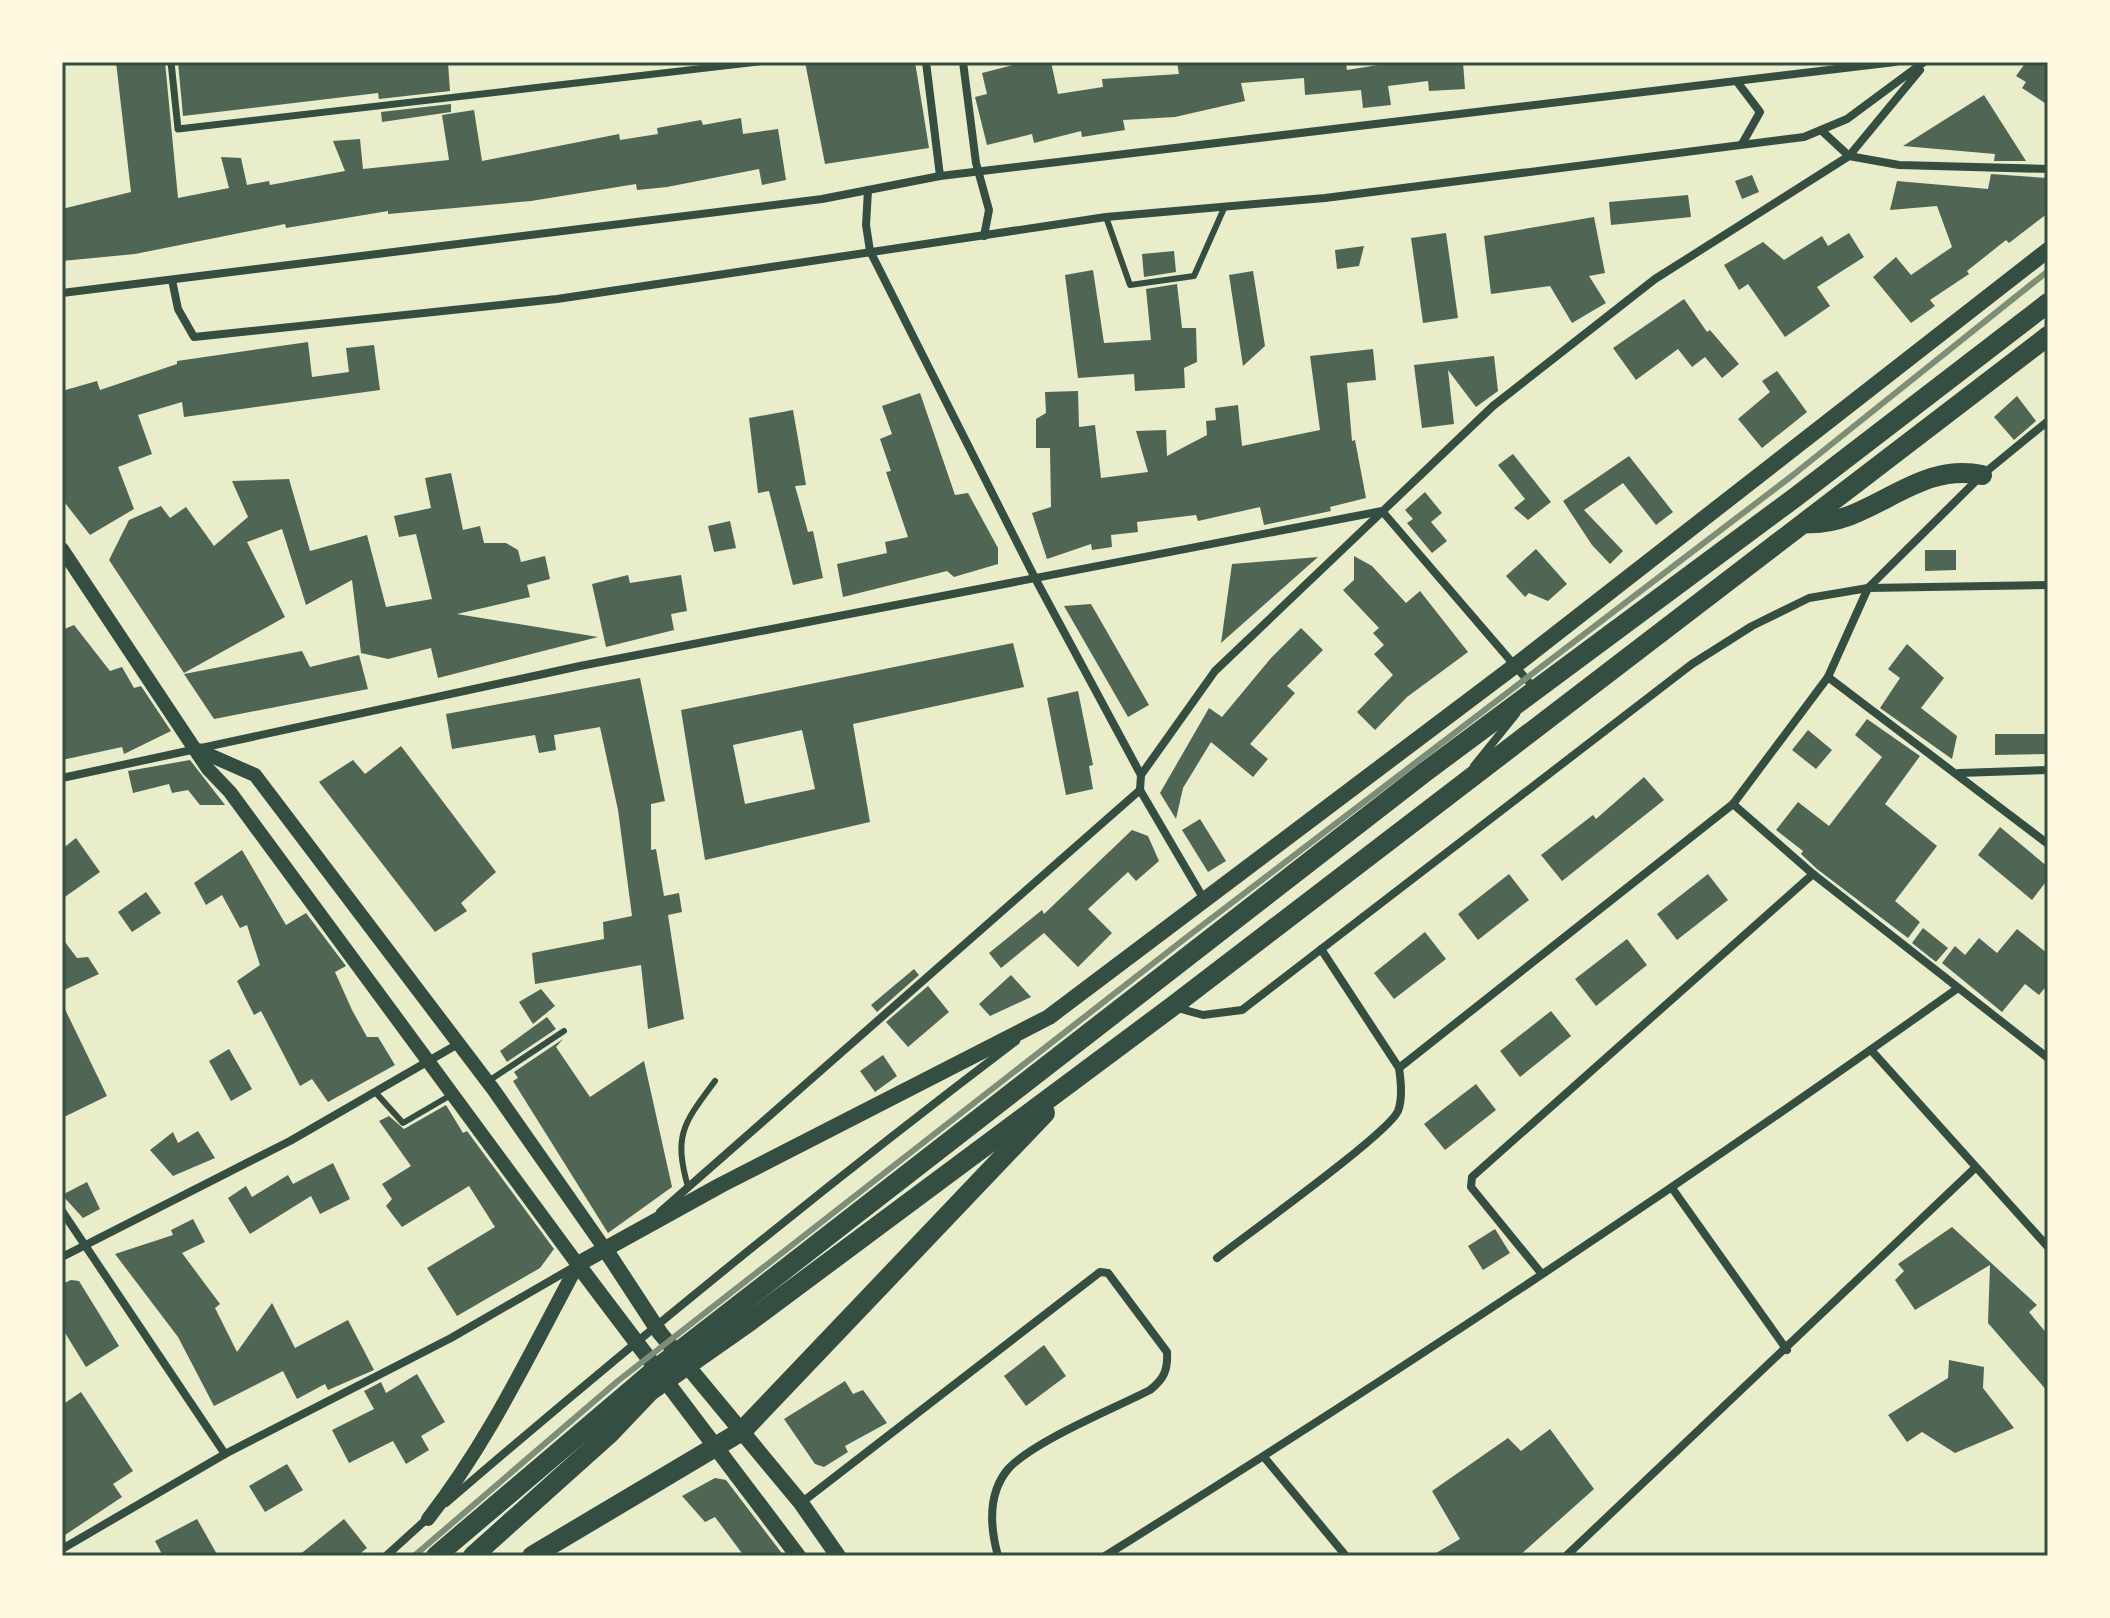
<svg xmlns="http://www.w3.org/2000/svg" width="2110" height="1618" viewBox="0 0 2110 1618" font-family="Lato,sans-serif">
<rect width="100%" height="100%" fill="#e9edc9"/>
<g fill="#4f6655" fill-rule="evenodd">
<path d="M116 62H165L178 198 229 188 221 157 241 158 247 185 269 181 270 185 345 171 333 141 360 139 363 169 449 160 442 115 474 110 482 161 619 134 620 140 658 134 657 128 701 120 703 125 741 118 743 134 778 129 786 180 762 185 759 169 667 187 637 190 636 184 531 201 388 214V211L286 228 285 224 135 254 62 261V209L131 192Z"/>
<path d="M178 62H448L450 91 379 99 378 93 183 116Z"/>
<path d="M805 62H915L929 148 825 164Z"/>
<path d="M1025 62H1051L1058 94 1103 87 1102 79 1179 74 1177 62H1346L1347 70 1397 62H1463L1465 89 1429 91 1428 81 1388 86 1391 105 1363 108 1361 90 1305 95 1304 78 1241 83 1245 101 1175 117 1123 120 1125 130 1082 137 1081 131 1034 143 1032 134 987 145 975 97 987 94 982 73Z"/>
<path d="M2026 62H2048V105L2022 88 2026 82 2016 76Z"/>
<path d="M1984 95 2026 161H1994L1995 154 1903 146Z"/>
<path d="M451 104V112L382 122 381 112Z"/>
<path d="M1991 174 2048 178V213L2009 243 2006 240 1967 271 1969 274 1930 300 1935 306 1911 323 1873 277 1896 257 1911 275 1952 247 1937 206 1890 210 1897 181 1988 189Z"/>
<path d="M1752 175 1759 192 1742 199 1735 181Z"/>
<path d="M1688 195 1691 217 1611 225 1609 202Z"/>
<path d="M1594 217 1605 273 1589 276 1606 303 1572 323 1550 286 1491 294 1484 236Z"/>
<path d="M1446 233 1458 318 1423 323 1411 238Z"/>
<path d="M1849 233 1864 257 1817 287 1830 306 1785 337 1748 284 1739 290 1724 265 1763 242 1784 260 1822 236 1828 246Z"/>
<path d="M1364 246 1359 266 1337 269 1335 250Z"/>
<path d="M1174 251 1176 272 1144 277 1142 254Z"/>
<path d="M1093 270 1104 343 1151 340 1146 289 1177 284 1182 328H1196L1197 362 1184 368 1185 388 1135 391 1134 374 1078 378 1065 275Z"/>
<path d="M1253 271 1265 346 1243 366 1229 275Z"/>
<path d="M1684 299 1707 332 1710 330 1739 364 1722 378 1705 357 1692 367 1678 349 1636 380 1613 348Z"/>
<path d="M308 342 312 377 349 372 346 348 374 345 380 390 184 417 182 402 138 415 152 454 118 467 134 509 90 535 62 499V391L97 381 100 390 177 364V361Z"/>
<path d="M1373 349 1376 380 1347 383 1352 441 1355 440 1366 498 1330 507 1331 511 1264 525 1260 507 1198 521 1196 515 1137 522 1138 532 1111 535 1112 547 1092 550 1091 544 1047 559 1032 513 1051 507 1050 448H1036V419L1046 413 1045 392 1078 391 1079 427 1095 425 1101 478 1148 472 1136 431 1166 430 1167 456 1207 435 1206 421 1216 420 1215 408 1238 405 1242 446 1320 430 1310 356Z"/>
<path d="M1494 356 1498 391 1476 407 1448 370 1454 424 1422 428 1414 365Z"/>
<path d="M1777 371 1807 412 1762 448 1738 419 1770 392 1762 381Z"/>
<path d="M920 393 955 495 968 493 998 548V564L954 577 947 571 843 597 837 564 887 553 885 542 908 537 886 472 891 471 880 439 892 434 882 406Z"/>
<path d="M2017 396 2036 421 2014 440 1994 417Z"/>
<path d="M793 410 806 485 795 486 808 532 813 531 823 578 793 585 769 491 758 493 749 418Z"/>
<path d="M1513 454 1551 502 1528 520 1514 508 1525 499 1498 465Z"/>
<path d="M1629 456 1673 512 1656 525 1623 483 1584 510 1623 551 1610 564 1592 545 1563 501Z"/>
<path d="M451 473 463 530 480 526 484 543H506L518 550 521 562 545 556 550 579 527 585 530 597 457 614 598 637 438 678 431 648 388 659 361 653 352 580 306 605 282 529 247 542 285 617 184 673 109 560 129 520 161 506 170 518 186 507 214 546 248 517 232 481 289 479 310 551 367 535 386 607 432 599 416 534 399 537 394 516 431 508 425 478Z"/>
<path d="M1425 492 1442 513 1431 522 1447 541 1432 553 1407 523 1413 519 1405 510Z"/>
<path d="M730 521 736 548 714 552 708 526Z"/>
<path d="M1536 549 1567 584 1548 601 1529 593 1525 597 1506 576Z"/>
<path d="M1925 550H1956V570L1925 571Z"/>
<path d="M1354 556 1372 566 1406 603 1420 591 1468 652 1407 697 1375 730 1357 712 1393 675 1374 654 1384 645 1373 633 1379 628 1343 590 1354 580Z"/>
<path d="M1318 557 1221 643 1232 564Z"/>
<path d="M628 575 630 583 681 575 687 611 671 614 674 630 606 647 592 584Z"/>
<path d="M1091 604 1149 705 1128 717 1064 606Z"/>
<path d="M74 625 110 671 122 667 134 688 141 686 171 731 124 754 122 747 62 760V630Z"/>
<path d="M1301 628 1323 650 1287 686 1295 693 1250 744 1268 759 1253 777 1211 742 1183 788 1176 819 1160 793 1209 708 1222 717 1271 658Z"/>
<path d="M1013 643 1024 687 853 724 870 822 705 860 681 710ZM802 730 815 789 745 804 733 745Z"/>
<path d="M1907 644 1944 678 1921 708 1957 736 1952 759 1880 708 1900 678 1888 669Z"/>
<path d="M302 651 310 667 359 655 368 689 214 719 184 674Z"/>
<path d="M640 678 665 801 651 804V850L656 849 664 896 679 893 682 912 668 915 684 1019 648 1029 641 965 535 984 532 953 604 939 603 922 632 916 618 810 600 727 554 735 556 750 539 753 535 735 452 749 446 714Z"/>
<path d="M1078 691 1093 765 1089 766 1093 789 1066 795 1047 698Z"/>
<path d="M1867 719 1920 756 1885 804 1937 846 1895 901 1920 922 1908 938 1817 869 1801 854 1803 851 1776 830 1798 802 1829 826 1882 757 1855 735Z"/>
<path d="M1808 730 1832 750 1816 769 1792 750Z"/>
<path d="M1995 734H2048V754L1995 755Z"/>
<path d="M401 746 496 872 461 903 467 911 435 932 319 782 353 760 365 774Z"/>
<path d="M190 760 225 805H200L188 790 172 793 169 784 133 793 128 771Z"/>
<path d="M1644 777 1664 800 1562 881 1541 855 1593 815 1596 819Z"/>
<path d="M1200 819 1226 861 1208 872 1182 830Z"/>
<path d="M2000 827 2048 867V879L2032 900 1978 855Z"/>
<path d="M1132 830 1148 836 1159 861 1136 881 1128 872 1088 909 1112 933 1078 967 1044 933 1001 968 989 953 1042 910 1044 914Z"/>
<path d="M76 838 100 872 62 899V849Z"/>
<path d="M242 850 286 925 306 913 346 966 335 972 352 1010 367 1037H378L395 1065 328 1102 312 1079 300 1086 261 1011 254 1015 237 981 260 965 247 925 240 928 222 895 206 905 194 883Z"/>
<path d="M1509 874 1529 900 1478 940 1458 914Z"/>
<path d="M1708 874 1728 900 1677 940 1657 914Z"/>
<path d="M146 892 161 913 132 932 118 912Z"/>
<path d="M1923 928 1948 948 1936 962 1912 943Z"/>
<path d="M2017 929 2048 954V984L2039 995 2025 984 2002 1012 1942 963 1955 946 1965 955 1979 938 1997 953Z"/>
<path d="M1425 932 1446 959 1394 999 1374 973Z"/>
<path d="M62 938 77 958 88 957 99 974 62 991Z"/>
<path d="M1627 939 1647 965 1596 1006 1575 979Z"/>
<path d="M914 969 919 975 877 1012 871 1005Z"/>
<path d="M1011 975 1031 997 990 1016 979 1004Z"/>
<path d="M928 986 949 1012 908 1047 886 1022Z"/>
<path d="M541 989 555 1006 533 1024 519 1002Z"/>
<path d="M62 1003 107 1096 62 1118Z"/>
<path d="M1551 1011 1571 1036 1520 1077 1500 1051Z"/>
<path d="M547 1017 556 1029 507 1062 500 1051Z"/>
<path d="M563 1039 556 1047 590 1097 644 1061 672 1187 608 1233 513 1081 518 1078 514 1072Z"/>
<path d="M229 1049 252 1089 231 1101 209 1061Z"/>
<path d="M883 1055 897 1076 875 1092 860 1071Z"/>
<path d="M1476 1084 1496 1110 1445 1150 1424 1124Z"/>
<path d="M446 1105 463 1133 467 1131 554 1249 540 1268 457 1316 427 1268 495 1227 469 1186 402 1227 386 1206 392 1199 382 1184 411 1166 379 1121 389 1116 404 1129Z"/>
<path d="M198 1131 215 1158 173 1176 150 1150 173 1132 178 1143Z"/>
<path d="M333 1163 350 1199 320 1214 311 1196 250 1234 228 1198 246 1186 252 1197 288 1175 293 1184Z"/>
<path d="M87 1182 100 1209 83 1218 62 1195Z"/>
<path d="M193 1219 205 1242 182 1253 220 1304 215 1308 237 1352 272 1303 295 1348 348 1320 374 1370 328 1390 325 1384 297 1399 283 1371 214 1406 178 1337 115 1254 173 1235 171 1230Z"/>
<path d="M1952 1227 2037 1305 2029 1312 2048 1335V1392L1988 1323 1990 1265 1915 1310 1895 1280 1904 1271 1898 1264Z"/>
<path d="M1495 1229 1510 1253 1483 1270 1468 1246Z"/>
<path d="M71 1280 79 1281 119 1346 86 1367 62 1328V1284Z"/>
<path d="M1044 1345 1066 1376 1026 1406 1004 1376Z"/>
<path d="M1949 1360 1984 1367 1983 1388 2014 1428 1955 1453 1922 1432 1907 1442 1888 1415 1948 1378Z"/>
<path d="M417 1374 445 1422 421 1436 429 1450 406 1464 393 1441 349 1463 332 1430 374 1409 364 1391 381 1382 386 1393Z"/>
<path d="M845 1381 853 1394 863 1390 887 1423 845 1446 848 1452 824 1467 815 1464 784 1419Z"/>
<path d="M81 1392 133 1471 113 1484 122 1497 62 1537V1405Z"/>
<path d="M1550 1429 1594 1489 1519 1556H1431L1460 1539 1432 1491 1508 1438 1521 1451Z"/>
<path d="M287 1464 303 1490 265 1512 249 1486Z"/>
<path d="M715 1478 726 1480 784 1556H744L715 1517 705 1522 682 1496Z"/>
<path d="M197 1519 218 1556H163L155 1541Z"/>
<path d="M344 1519 367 1548 357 1556H298Z"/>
</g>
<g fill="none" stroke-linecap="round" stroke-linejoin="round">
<g stroke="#344e41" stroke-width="6">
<path d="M1106 217 1130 285 1194 276 1225 206"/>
<path d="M487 1082 564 1031"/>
<path d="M376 1093 403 1123 451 1095"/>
<path d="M688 1187C673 1134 684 1123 715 1081"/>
</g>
<path stroke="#344e41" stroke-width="7" d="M171 62 178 129 758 62"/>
<g stroke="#344e41" stroke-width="8">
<path d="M926 62 940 176"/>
<path d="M963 62 976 163 989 210 984 236"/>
<path d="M1738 83 1760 112 1742 144"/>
<path d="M1822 131 1849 156 1899 165 2048 169"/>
<path d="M868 190 866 225 870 251 1036 580 1141 775 1140 790 1205 901"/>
<path d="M172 280 178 309 194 337 557 299 1106 217 1325 198 1804 137 1847 119 1924 62"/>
<path d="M62 293 822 199 940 176 1895 62"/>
<path d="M1828 677 2048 844"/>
<path d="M1474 766 1516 714"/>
<path d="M1959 773 2048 770"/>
<path d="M1141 775 1215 671 1493 406 1655 279 1849 156 1920 70"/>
<path d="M62 778 580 666 1382 511 1534 688"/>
<path d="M1733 804 1813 874 2048 1058"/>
<path d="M1174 1007 1203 1015 1242 1010 1692 664 1752 626 1809 598 1868 588 1982 475 2048 421"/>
<path d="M1871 1050 2048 1247"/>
<path d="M1399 1068 1733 804 1828 677 1868 588 2048 585"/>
<path d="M1672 1188 1787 1350"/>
<path d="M62 1211 225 1454"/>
<path d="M660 1212 1140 790"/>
<path d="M62 1257 290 1141 458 1044"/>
<path d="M1217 1258C1246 1235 1388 1134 1398 1111 1403 1098 1401 1081 1399 1068L1321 949"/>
<path d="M1541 1273 1471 1187 1472 1177 1813 874"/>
<path d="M1264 1457 1346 1556"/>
<path d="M446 1503C631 1344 821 1189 1016 1041"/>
<path d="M801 1503 1100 1272 1108 1273 1167 1352C1168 1370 1164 1379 1150 1390 1113 1409 1036 1440 1009 1468 987 1493 990 1527 998 1556"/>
<path d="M62 1549 225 1454 451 1338 574 1267"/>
<path d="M386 1556 429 1517"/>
<path d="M1105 1556C1395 1375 1680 1186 1958 988"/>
<path d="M1566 1556 1975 1168"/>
</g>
<g stroke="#344e41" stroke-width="14">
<path d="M62 549 208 769 230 792 581 1269"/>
<path d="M198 750 255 775 493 1089 607 1252"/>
<path d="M428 1519C489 1441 531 1351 578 1264"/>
</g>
<g stroke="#344e41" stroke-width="16">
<path d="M607 1252 660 1333 801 1503 838 1556"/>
<path d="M578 1264 721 1185 1049 1017 1516 665 2048 250"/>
<path d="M581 1269 798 1556"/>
</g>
<g stroke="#344e41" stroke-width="20">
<path d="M1805 523C1868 528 1915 460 1982 475"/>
<path d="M436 1556 650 1374 1425 772 1797 496 2048 303"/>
<path d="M473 1556 609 1434 650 1391 750 1321 1173 1006 2048 336"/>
<path d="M532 1556 742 1431 1045 1113"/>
</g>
<path stroke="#7c8e77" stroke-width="6" d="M414 1556 619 1380 1187 937 1793 475 2048 271"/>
</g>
<rect width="2110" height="1618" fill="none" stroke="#fefae0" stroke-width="128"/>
<rect x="64" y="64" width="1982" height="1490" fill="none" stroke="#344e41" stroke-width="3"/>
</svg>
